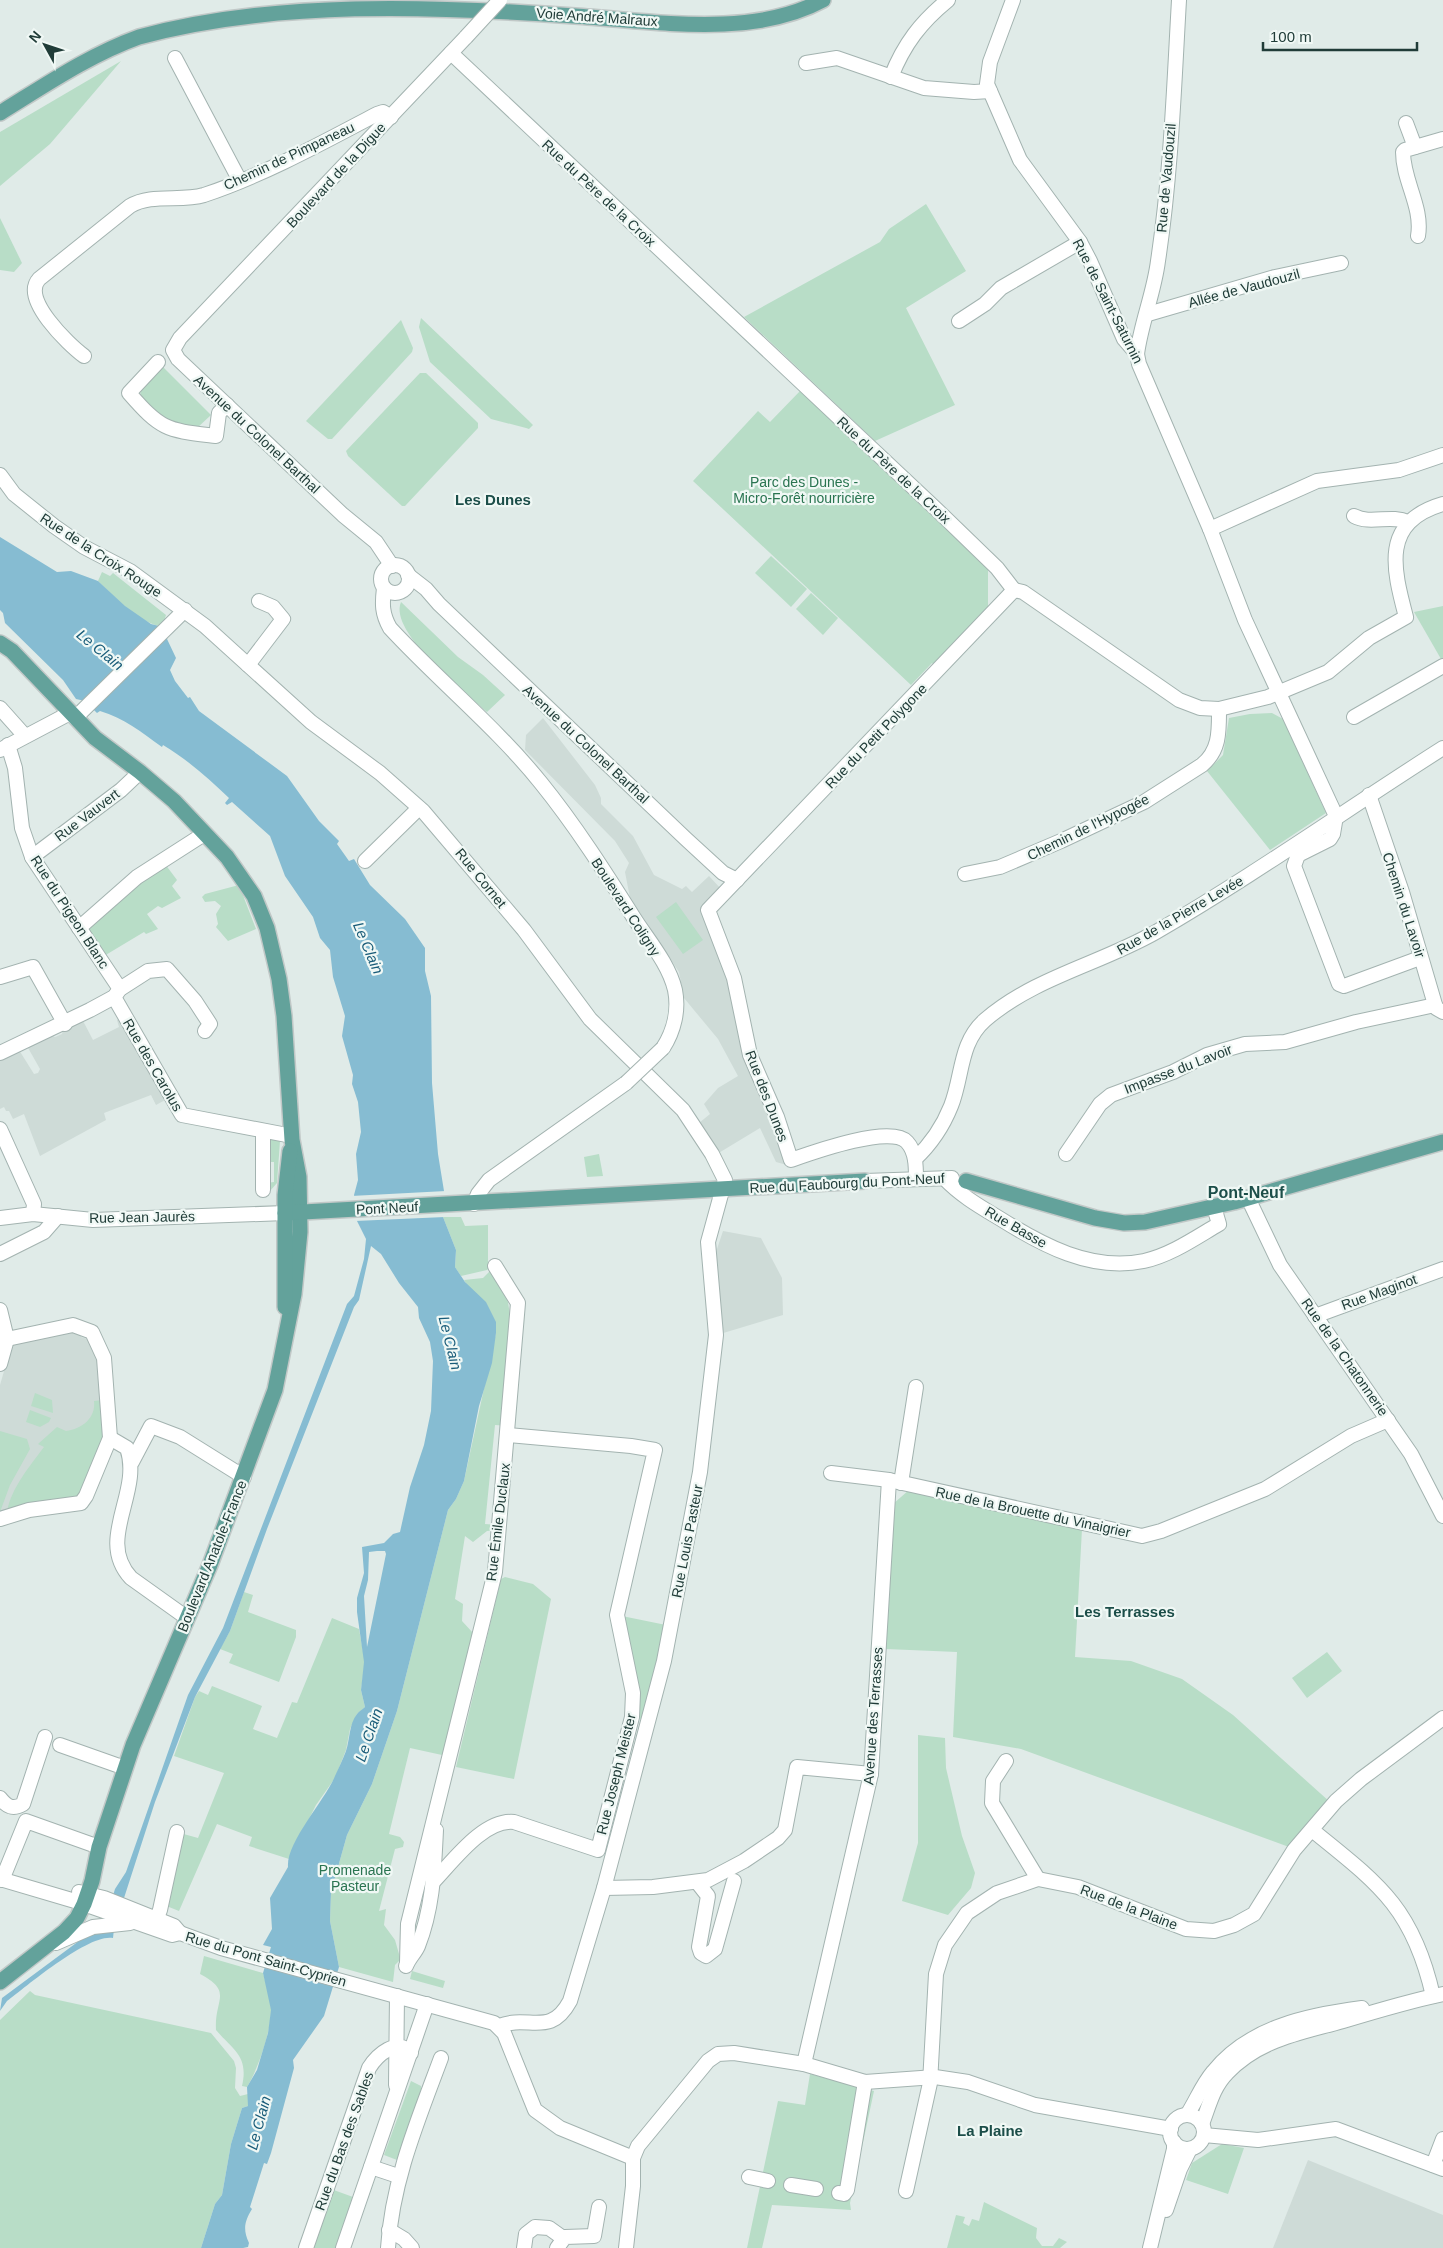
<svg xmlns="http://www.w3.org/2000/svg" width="1443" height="2248" viewBox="0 0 1443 2248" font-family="Arial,sans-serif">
<rect width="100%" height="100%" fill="#e0ebe8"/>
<g fill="#cedbd7">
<path d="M543 718 595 785 601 798V804L633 836 654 875 682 889 686 886 692 892 709 876 722 890 705 911 777 1123 787 1165 776 1162 760 1128 717 1154 699 1123 710 1114 704 1104 718 1088 738 1076 718 1039 684 998 679 972 630 898 625 872 629 863 615 841 525 750 526 735Z"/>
<path d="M121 1017 167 1099 156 1105 151 1095 104 1113 106 1120 40 1156 24 1114 13 1119 9 1111H6L4 1107 0 1109V1058L19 1050 34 1074 38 1073 40 1069 27 1046 51 1035 55 1037 62 1034 63 1030 82 1019 93 1040 119 1027 117 1020Z"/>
<path d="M723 1231 761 1238 782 1278 783 1315 720 1334 716 1252Z"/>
<path d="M81 1331V1337L87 1339 90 1336 98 1357 105 1437 85 1491 0 1514V1385L11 1347 17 1341Z"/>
<path d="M1308 2160 1443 2215V2248H1273Z"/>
</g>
<g fill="#b8ddc7">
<path d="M121 61 50 144 0 186V132Z"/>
<path d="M926 204 966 271 906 308 955 405 875 441 744 317 880 242 889 229Z"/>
<path d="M0 218 22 263 14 272 0 270Z"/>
<path d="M421 318 528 420 533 425 529 429 526 428 491 419 430 362 419 327Z"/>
<path d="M401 320 413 348 412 352 332 439H328L306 421Z"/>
<path d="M161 365 211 415 197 428 170 426 140 400 141 385Z"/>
<path d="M420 373H426L475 420 478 423V428L405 506H402L348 456 346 451Z"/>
<path d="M800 391 988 569V608L934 665 932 663 911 685 693 481 758 411 770 422Z"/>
<path d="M771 556 807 589 791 607 755 573Z"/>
<path d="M102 572 110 576 113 573 166 615 163 624 159 626C135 620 115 597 98 581Z"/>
<path d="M811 593 838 618 823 635 796 609Z"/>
<path d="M401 602 458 657 483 675 505 695 487 712C466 693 388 632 401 602Z"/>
<path d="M1443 606V658L1441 659 1414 612Z"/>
<path d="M1272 713 1283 719 1326 813 1270 850 1207 771 1223 755 1229 718 1250 714Z"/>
<path d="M165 864 177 880 172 886 181 898 162 908 158 906 147 914 158 929 146 934 144 932 104 956 87 931 88 926 126 892Z"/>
<path d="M239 885 256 929 228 941 216 927 218 924 216 914 221 906 215 901 205 902 202 897 205 894Z"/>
<path d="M676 902 703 940 683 954 656 917Z"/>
<path d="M268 1137 278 1139 280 1141 277 1183 270 1191H267L266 1183 274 1182V1162H266Z"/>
<path d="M599 1154 603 1176 587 1177 584 1157Z"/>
<path d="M443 1217H461L465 1226 488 1225V1261L491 1266 487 1270 461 1276 455 1267 456 1250Z"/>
<path d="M493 1268 507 1297 510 1314 509 1426 495 1425 485 1524 498 1525V1530L487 1531 473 1542 465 1536 455 1599 463 1604 462 1621 473 1633 445 1748 442 1755 410 1748 389 1834 400 1837 404 1842 403 1847 395 1849 379 1911 386 1909 384 1925 395 1940 401 1961H399L395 1965 393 1982 339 1967 330 1921 331 1892 347 1835 372 1784 397 1711 448 1510 456 1499 464 1481 496 1333 464 1280 483 1278Z"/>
<path d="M35 1393 52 1400 53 1413 31 1406Z"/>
<path d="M103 1400 105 1437 78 1500 7 1512C11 1488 30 1466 44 1447L38 1444 57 1427 66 1431C82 1429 96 1418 94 1401Z"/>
<path d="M30 1410 51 1418 49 1422 40 1427 26 1422Z"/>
<path d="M0 1431 27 1439 30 1449 10 1485 0 1512Z"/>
<path d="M909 1490 1082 1529 1075 1657 1131 1661 1182 1679 1233 1715 1330 1802 1289 1847 1021 1749 953 1737 957 1652 886 1649 893 1504Z"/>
<path d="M505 1577 533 1584 551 1599 514 1779 456 1767 501 1579Z"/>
<path d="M244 1592 253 1595 248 1612 296 1630V1637L279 1682 229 1663 233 1654 220 1649 230 1631Z"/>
<path d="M617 1615 666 1625 659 1659 642 1719 632 1717Z"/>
<path d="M332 1618 359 1629 365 1662 361 1690 365 1707 357 1714 350 1729 346 1750 335 1778 316 1805 289 1859 249 1846 252 1837 217 1824 179 1911 164 1905 180 1833 198 1838 224 1773 174 1756 195 1697 199 1691 208 1695 212 1686 262 1706 253 1729 277 1738 292 1702 297 1703Z"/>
<path d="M1327 1652 1342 1671 1307 1698 1292 1678Z"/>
<path d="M918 1735 945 1738 946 1768 962 1836 975 1873 971 1888 948 1915 902 1901 918 1843Z"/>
<path d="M204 1956 263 1973C266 1984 270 1996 271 2008 272 2029 258 2069 247 2087L242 2086C249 2056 233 2050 216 2030 214 1999 234 1992 200 1974Z"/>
<path d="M412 1971 445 1981 443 1988 410 1979Z"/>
<path d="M30 1991 35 1995 211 2033 234 2061 236 2068 235 2088 240 2096 248 2094V2106L242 2108 231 2144 222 2195 215 2204 201 2248H0V2020Z"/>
<path d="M810 2074 874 2091 850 2203 851 2210 772 2205 762 2248H747L778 2101 805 2105Z"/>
<path d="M411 2081 421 2086V2090L397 2160 384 2155Z"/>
<path d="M1222 2144 1244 2148 1228 2194 1186 2180 1192 2163Z"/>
<path d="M331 2189 353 2197 336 2248H310Z"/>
<path d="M984 2202 1037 2228 1036 2238 1042 2246H1053L1059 2238 1067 2242 1060 2248H947L956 2215 965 2217 963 2223 969 2226 972 2219 979 2221Z"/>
</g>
<path fill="#86bcd2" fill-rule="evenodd" d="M0 537 57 572 71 571 98 581 125 606 151 624 159 626 165 619 164 631 168 636 167 639 176 658 170 670 175 681 188 698 190 697 199 711 287 776 319 821 339 841 337 844 349 861 354 859 370 885 405 919 425 948V971L431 996 432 1083 438 1154 444 1191 443 1217 456 1250 455 1267 465 1282 486 1302 496 1322V1333L492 1363 479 1406 464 1481 456 1499 448 1510 397 1711 372 1784 347 1835 331 1892 330 1921 339 1967 324 2016 293 2060 294 2068 271 2153 267 2164 264 2163 250 2207 252 2209C244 2222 243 2230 249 2243L248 2247 243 2248H201L215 2204 222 2195 231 2144 242 2108 248 2106 247 2087 257 2070 268 2033 271 2010 263 1973 271 1947 263 1945 272 1929 270 1898 288 1867C286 1842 326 1799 335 1776 339 1767 343 1759 346 1751 350 1739 349 1724 357 1714 359 1711 363 1709 365 1707L361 1690 364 1662 357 1612V1598L364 1573 362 1547 384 1543 393 1534 400 1532 410 1487 424 1445 431 1411 433 1361 430 1342 419 1318 418 1307 399 1283 381 1254 371 1246 359 1300 354 1307 267 1529 230 1631 195 1697 155 1802 114 1929 113 1938C89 1933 27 1986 7 2001L0 2011 2 1998 87 1935 102 1931 115 1889 126 1872 188 1695 223 1628 347 1304 354 1296 364 1259 366 1239 357 1221 354 1195 358 1180 356 1154 361 1132 358 1102 352 1084 353 1075 342 1036 345 1016 333 977 330 950 320 938 313 917 285 876 270 836 232 802 227 805 225 803 229 798C208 778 188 760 163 745L162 747C141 732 124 718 100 711L97 713 85 701 76 699 63 680 5 623 3 613 0 610ZM377 1551H385L386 1554 367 1647 364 1596 368 1580 369 1552Z"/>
<path fill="#e0ebe8" d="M446 1191 445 1217 355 1221 351 1196Z"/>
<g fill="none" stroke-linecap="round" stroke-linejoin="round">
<g stroke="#a3b3b0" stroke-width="16">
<g id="minor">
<path d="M1013 0 990 62 987 84 1020 160 1080 242 1090 261 1124 339 1137 354 1139 364 1210 529 1245 620 1336 816 1333 834 1330 839 1298 855 1294 866 1339 984 1344 986 1420 958"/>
<path d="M451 53 935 508 997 568 1014 590"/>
<path d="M175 58 240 181"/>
<path d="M806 63 837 58 924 88 974 92 990 91"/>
<path d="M891 77C904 44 921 22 948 0"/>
<path d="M1406 123 1415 147"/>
<path d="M1418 236C1423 207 1403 181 1403 152L1405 150 1443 139"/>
<path d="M1148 314 1275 277 1341 263"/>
<path d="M959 321 985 304 1001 288 1080 242"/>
<path d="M1137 354C1141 323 1154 293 1158 261 1171 175 1174 87 1179 0"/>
<path d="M84 356C68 344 21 299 39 279L130 206C151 193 181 202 204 195 264 175 322 143 377 114L383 112 391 117"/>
<path d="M158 362 129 393C162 431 167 430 216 436L219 413 227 405"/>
<path d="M0 475 14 494 54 526 84 547 130 571 205 626 311 722 380 773 423 811 524 930 590 1019 683 1110 712 1154 725 1180 708 1242 716 1335 700 1472 664 1661 604 1888 570 2001C550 2038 529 2014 499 2026"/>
<path d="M1354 516C1371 525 1391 514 1408 522"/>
<path d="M1210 529 1317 481 1399 470 1443 455"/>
<circle cx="395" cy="579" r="14"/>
<path d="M392 566 376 542 343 515 178 359 173 350 180 338 466 37"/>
<path d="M408 575 426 589 439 604 686 839 723 873 737 880"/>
<path d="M384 588C382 604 382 614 390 628 439 681 496 727 541 783 575 825 605 872 634 918 648 940 669 964 675 990 679 1010 674 1031 663 1048"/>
<path d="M1014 590 1023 592 1179 700 1200 708 1219 709 1268 697 1328 672 1369 638 1406 617C1393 568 1381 522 1443 504"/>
<path d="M248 665 283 619 273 607 259 601"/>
<path d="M0 708 25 736"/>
<path d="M1354 717 1443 666"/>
<path d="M75 718 185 610"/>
<path d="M8 745 15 768 22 828 32 857 120 989"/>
<path d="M0 750 70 713"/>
<path d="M1369 795 1402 892 1436 1008 1443 1012"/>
<path d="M32 857 121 790 140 772"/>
<path d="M365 861 419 808"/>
<path d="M965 874 1000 867 1061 841 1144 802 1202 765C1220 750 1219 731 1219 709"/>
<path d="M79 928 137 877 204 834"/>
<path d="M0 977 33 967 65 1024"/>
<path d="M114 997 182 1115 292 1136"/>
<path d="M0 1053 90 1010 114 997 120 989 148 971 167 969 195 1001 210 1024 205 1031"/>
<path d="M0 1129 34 1204 33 1214"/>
<path d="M263 1131V1190"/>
<path d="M1066 1154 1100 1104 1111 1095 1173 1072 1207 1055 1245 1044 1285 1042 1356 1022 1435 1005"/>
<path d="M915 1159C931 1144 943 1126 951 1106 963 1076 959 1043 985 1020 1035 977 1100 964 1156 932 1254 875 1347 809 1443 748"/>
<path d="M944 1178C960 1195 979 1206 999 1218 1042 1245 1091 1272 1144 1261 1171 1255 1195 1238 1219 1224L1214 1207"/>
<path d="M916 1179C916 1166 916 1152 907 1142 891 1124 811 1153 791 1160L777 1117 750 1055 734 978 708 910 1014 590"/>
<path d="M865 1181 952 1178"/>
<path d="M1248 1198 1280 1265 1411 1454 1443 1516"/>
<path d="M474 1204 478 1194 489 1180 626 1083"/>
<path d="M0 1218 33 1214 93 1220 285 1213"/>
<path d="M0 1254 44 1232 58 1216"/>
<path d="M0 1310 7 1339 0 1364"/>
<path d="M1315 1316 1443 1269"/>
<path d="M110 1438 127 1448C143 1493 95 1539 131 1578L187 1618"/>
<path d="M132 1462 151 1426 180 1437 244 1477"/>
<path d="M831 1473 889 1480 1142 1536 1161 1531 1265 1489 1351 1436 1388 1420"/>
<path d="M901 1483 916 1387"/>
<path d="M0 1519 29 1510 81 1503 86 1496 110 1438 104 1358 92 1332 73 1325 7 1339"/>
<path d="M60 1745 125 1768"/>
<path d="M1006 1761 993 1781 992 1803 1038 1879"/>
<path d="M0 1798C7 1807 13 1810 23 1804L45 1737"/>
<path d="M1312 1830C1379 1884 1413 1908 1433 1996"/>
<path d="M0 1879 75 1901 172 1935 180 1933 221 1948 494 2023 504 2033 535 2110 560 2128 633 2158V2186L626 2248"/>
<path d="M2 1880 26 1821 99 1847"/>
<path d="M434 1881C454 1860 484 1819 514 1822L598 1850 632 1717 633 1693 617 1615 655 1450 631 1446 508 1435"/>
<path d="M697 1882 708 1896 699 1947 701 1953 706 1956 715 1949 734 1881"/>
<path d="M604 1888 653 1887 708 1880 744 1861 778 1838 785 1830 797 1767 871 1774"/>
<path d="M79 1892 104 1898 174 1926 180 1933"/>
<path d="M154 1926 160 1910 177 1832"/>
<path d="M56 1943 93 1927 130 1923"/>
<path d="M407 1963 408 1924 495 1572 518 1303 495 1266"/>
<path d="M406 1966C409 1958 415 1953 418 1946 433 1908 434 1870 436 1830"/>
<path d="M804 2064 871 1774 889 1480"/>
<path d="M396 2085 397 1996"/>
<path d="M1187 2115C1196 2101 1202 2085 1213 2072 1249 2027 1308 2015 1362 2008"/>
<circle cx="1187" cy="2132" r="17"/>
<path d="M1202 2124C1209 2106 1213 2087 1227 2073 1259 2039 1301 2033 1343 2021 1376 2011 1409 2001 1443 1994"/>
<path d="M1204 2135 1258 2140 1336 2129 1443 2169"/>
<path d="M633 2158 638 2146 708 2061 718 2054 734 2053 804 2064 865 2082 935 2077 968 2082 1035 2105 1171 2129"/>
<path d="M1433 2165 1443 2139"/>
<path d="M371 2167 398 2176"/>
<path d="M749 2177 768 2181"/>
<path d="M791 2185 816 2189"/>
<path d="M906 2191 930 2083 936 1974 945 1945 967 1913 997 1893 1038 1879 1078 1887 1186 1929 1214 1931 1234 1925 1254 1914 1294 1850 1336 1801 1361 1779 1443 1718"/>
<path d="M839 2193 844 2194 847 2190 865 2082"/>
<path d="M1166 2210 1180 2169 1190 2149"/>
<path d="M389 2230 404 2239 412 2248"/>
<path d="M306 2248 369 2068C377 2055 397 2037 411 2053"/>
<path d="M343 2248 427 2004"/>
<path d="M388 2248C392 2181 418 2120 441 2058"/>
<path d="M524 2248 526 2234 535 2227 549 2228 563 2238"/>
<path d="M557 2248 565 2237 594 2236 599 2207"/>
<path d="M1150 2248 1174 2149V2142"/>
</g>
</g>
<g stroke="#c1c8c7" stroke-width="18">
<g id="major">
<path d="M0 113C44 86 89 55 139 37 275 0 433 6 575 16 654 21 751 39 823 0"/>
<path d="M0 643 12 651 95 738 140 772 174 801 227 857 254 896 267 928 279 979 284 1016 292 1140 299 1177 300 1232 294 1294 275 1390 210 1565 133 1745 99 1847 92 1881 84 1904 77 1918 64 1932 0 1982"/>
<path d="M966 1181 1095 1218 1124 1223 1145 1222 1234 1202 1443 1142"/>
<path d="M285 1213 865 1181"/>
<path d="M285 1307V1195L290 1151"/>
</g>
</g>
<use href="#minor" stroke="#fff" stroke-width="14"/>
<use href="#major" stroke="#63a29b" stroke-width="15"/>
<g stroke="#a3b3b0" stroke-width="16" stroke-linecap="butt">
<g id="minor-bridge">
<path d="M466 37 500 0"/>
<path d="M626 1083 663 1048"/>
</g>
</g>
<use href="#minor-bridge" stroke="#fff" stroke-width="14"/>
</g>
<g text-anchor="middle" stroke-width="4.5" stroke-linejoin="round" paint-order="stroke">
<g font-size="14" fill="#203c38" stroke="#f0f8f5">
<text transform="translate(597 17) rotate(4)" y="5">Voie André Malraux</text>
<text transform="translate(289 156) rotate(-25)" y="5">Chemin de Pimpaneau</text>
<text transform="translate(336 175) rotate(-47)" y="5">Boulevard de la Digue</text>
<text transform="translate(1166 178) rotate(-85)" y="5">Rue de Vaudouzil</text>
<text transform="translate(599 193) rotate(43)" y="5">Rue du Père de la Croix</text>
<text transform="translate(1244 288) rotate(-15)" y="5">Allée de Vaudouzil</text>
<text transform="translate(1108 301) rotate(63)" y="5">Rue de Saint-Saturnin</text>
<text transform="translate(257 434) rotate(43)" y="5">Avenue du Colonel Barthal</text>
<text transform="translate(894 470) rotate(43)" y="5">Rue du Père de la Croix</text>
<text transform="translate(101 555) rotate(33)" y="5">Rue de la Croix Rouge</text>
<text transform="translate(876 736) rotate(-46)" y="5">Rue du Petit Polygone</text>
<text transform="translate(586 744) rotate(43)" y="5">Avenue du Colonel Barthal</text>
<text transform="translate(87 815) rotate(-37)" y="5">Rue Vauvert</text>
<text transform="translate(1088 827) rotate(-26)" y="5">Chemin de l'Hypogée</text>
<text transform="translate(481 878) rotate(51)" y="5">Rue Cornet</text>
<text transform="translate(1404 905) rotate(72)" y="5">Chemin du Lavoir</text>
<text transform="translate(626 907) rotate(57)" y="5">Boulevard Coligny</text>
<text transform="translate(70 912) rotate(57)" y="5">Rue du Pigeon Blanc</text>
<text transform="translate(1180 915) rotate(-30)" y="5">Rue de la Pierre Levée</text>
<text transform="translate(153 1065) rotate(60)" y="5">Rue des Carolus</text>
<text transform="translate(1178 1069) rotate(-21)" y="5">Impasse du Lavoir</text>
<text transform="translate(767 1096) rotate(69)" y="5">Rue des Dunes</text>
<text transform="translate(847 1183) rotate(-3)" y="5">Rue du Faubourg du Pont-Neuf</text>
<text transform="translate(387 1208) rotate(-3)" y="5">Pont Neuf</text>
<text transform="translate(142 1217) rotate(-1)" y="5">Rue Jean Jaurès</text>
<text transform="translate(1016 1227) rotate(30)" y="5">Rue Basse</text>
<text transform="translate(1379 1292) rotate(-20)" y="5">Rue Maginot</text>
<text transform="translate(1345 1357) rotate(55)" y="5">Rue de la Chatonnerie</text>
<text transform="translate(1033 1512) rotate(12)" y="5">Rue de la Brouette du Vinaigrier</text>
<text transform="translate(498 1522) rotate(-83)" y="5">Rue Émile Duclaux</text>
<text transform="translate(687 1541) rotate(-79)" y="5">Rue Louis Pasteur</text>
<text transform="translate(212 1556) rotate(-68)" y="5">Boulevard Anatole-France</text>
<text transform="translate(873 1716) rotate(-86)" y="5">Avenue des Terrasses</text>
<text transform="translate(616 1774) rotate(-76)" y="5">Rue Joseph Meister</text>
<text transform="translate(1129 1907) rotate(21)" y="5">Rue de la Plaine</text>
<text transform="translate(266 1959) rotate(16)" y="5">Rue du Pont Saint-Cyprien</text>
<text transform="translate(344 2141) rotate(-70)" y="5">Rue du Bas des Sables</text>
</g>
<g font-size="14" fill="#297450" stroke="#f0f8f5">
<text x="804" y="487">Parc des Dunes -<tspan x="804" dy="16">Micro-Forêt nourricière</tspan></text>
<text x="355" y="1875">Promenade<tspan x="355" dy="16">Pasteur</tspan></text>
</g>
<g font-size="15" font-weight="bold" fill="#1c4e49" stroke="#f0f8f5">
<text x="493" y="505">Les Dunes</text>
<text x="1125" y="1617">Les Terrasses</text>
<text x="990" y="2136">La Plaine</text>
</g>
<g font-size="15" font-style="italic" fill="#195c79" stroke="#f0f8f5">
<text transform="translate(100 650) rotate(39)" y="5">Le Clain</text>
<text transform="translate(368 948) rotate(67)" y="5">Le Clain</text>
<text transform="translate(450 1343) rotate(76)" y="5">Le Clain</text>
<text transform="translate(369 1735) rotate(-71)" y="5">Le Clain</text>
<text transform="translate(259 2123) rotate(-75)" y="5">Le Clain</text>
</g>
<g font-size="16" font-weight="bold" fill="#1c4e49" stroke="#f0f8f5">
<text x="1246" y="1198">Pont-Neuf</text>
</g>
</g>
<g transform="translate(45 45) rotate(310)" stroke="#f0f8f5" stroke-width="4" paint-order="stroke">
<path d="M0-4L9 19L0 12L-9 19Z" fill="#203c38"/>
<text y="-8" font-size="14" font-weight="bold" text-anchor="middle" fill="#203c38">N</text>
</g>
<path d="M1263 42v8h154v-8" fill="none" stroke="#203c38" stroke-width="2.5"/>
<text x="1270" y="42" font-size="15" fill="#203c38" stroke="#f0f8f5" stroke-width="4" paint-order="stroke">100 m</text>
</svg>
